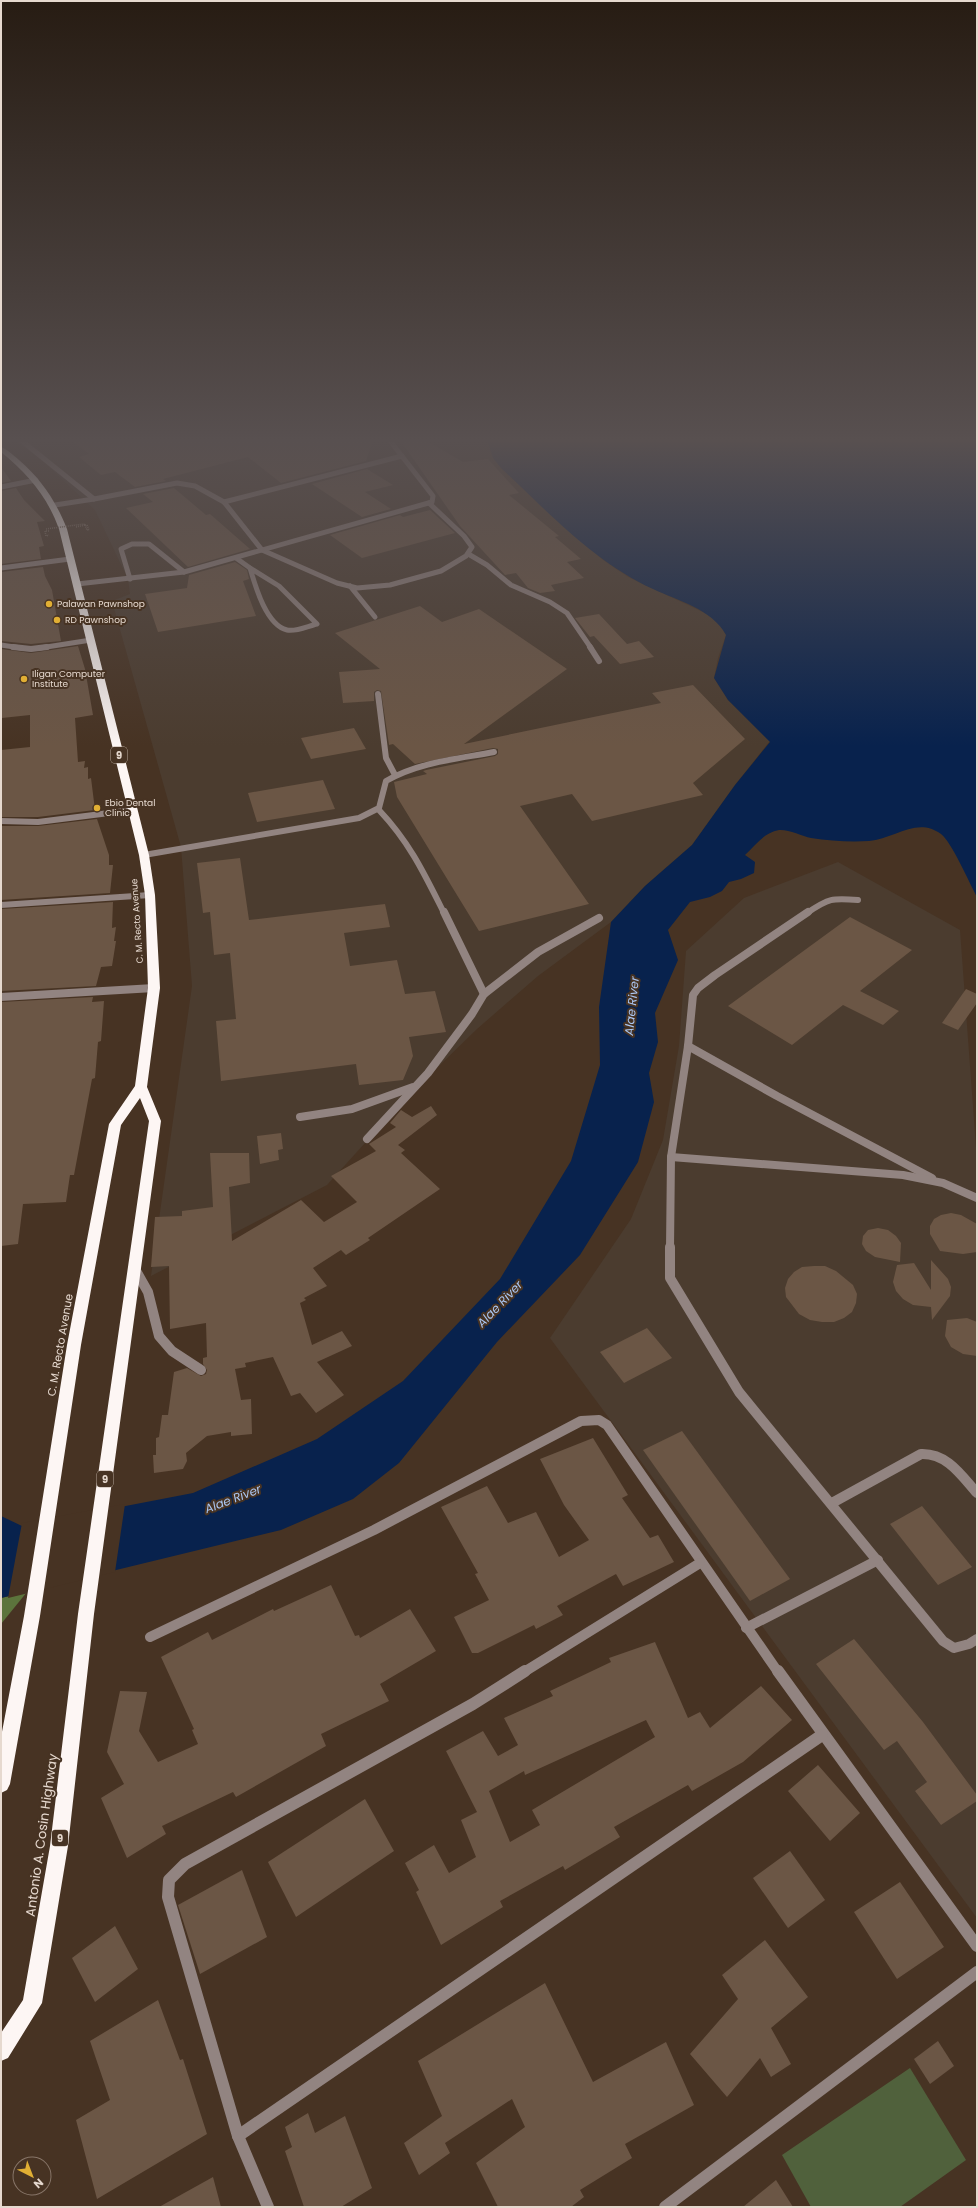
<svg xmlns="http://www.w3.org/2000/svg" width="978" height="2208" viewBox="0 0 978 2208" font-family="Poppins,sans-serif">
<rect width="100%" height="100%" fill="#473323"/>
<g fill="#4b3c2f">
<path d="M6 437H486L490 447 540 505 603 560 628 577 707 614 720 624 726 635 718 658 714 678 728 700 770 741 735 785 692 845 645 886 611 922 538 976 477 1029 403 1101 327 1185 151 1276 192 986 181 847 112 601 130 594 128 579 95 510 35 454Z"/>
<path d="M838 862 960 930 977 1161V1918L550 1338 631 1219 663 1140 679 1046 686 951 744 898Z"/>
</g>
<path fill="#50613c" d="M910 2068 966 2160 900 2207H811L782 2155Z"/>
<path fill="#5c743c" d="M27 1592 1 1624V1598Z"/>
<path fill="#08224d" d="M486 437H977V897C970 884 951 841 941 834 917 816 894 839 869 841 850 842 830 841 811 838 802 836 788 829 779 830 763 833 756 845 745 855L755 862 754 873 741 879 729 882 722 891 710 897 690 902 668 930 678 960 655 1013 658 1042 649 1073 654 1102 638 1162 580 1255 497 1342 399 1463 353 1499 281 1530 1 1598V1516L22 1526 193 1493 317 1439 403 1381 500 1279 571 1161 600 1065 599 1007 611 922 645 886 692 845 735 785 770 742 728 700 714 678 726 635C712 609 678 601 653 589 595 563 547 511 501 468L493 458Z"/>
<path fill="#473323" d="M125 1504 115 1572 8 1598 22 1523Z"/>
<g fill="#6b5645" fill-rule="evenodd">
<path d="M67 437H374L366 461 281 483 248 457 163 479 166 481 135 487 115 472 101 475 79 457 89 454Z"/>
<path d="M398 437H420L463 462 488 459 519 493 509 495 559 536 555 537 581 559 567 562 584 578 551 585 555 591 540 593 528 588 516 573 505 575 460 526Z"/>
<path d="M1 467 11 481 1 483Z"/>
<path d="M367 469 393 485 365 492 391 509 362 517 312 484Z"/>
<path d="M16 488 24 500 45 521 37 522 44 546 39 547 41 559 1 564V491Z"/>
<path d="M174 488 206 515 210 514 250 549 188 567 126 508 153 502 143 494Z"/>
<path d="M430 510 455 533 362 558 330 535 400 515 403 517Z"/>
<path d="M235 562 247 570 249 579 243 581 256 616 158 632 145 594 187 588 189 575Z"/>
<path d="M43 567 45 576 52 590 61 641 31 644 1 641V572Z"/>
<path d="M420 606 442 622 479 609 567 669 464 744 661 703 652 693 693 685 745 739 693 783 703 795 592 821 572 794 520 806 589 904 479 931 397 797 394 782 427 774 423 771 426 770 495 756 498 754V749L493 748 415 764 393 744 389 745 381 691 377 690 374 692V701L343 703 339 672 380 669 335 633Z"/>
<path d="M599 614 627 644 639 641 654 657 620 664 594 636 590 637 575 618Z"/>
<path d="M78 646 85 669 93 715 75 718 78 762 85 761 84 768 88 767V779L91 778 95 810 38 817H1V750L30 747V715L2 718 1 649 31 653Z"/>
<path d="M354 728 366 749 311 759 301 738Z"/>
<path d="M323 780 335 809 257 822 248 793Z"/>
<path d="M97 819 109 855V865H113L110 893 1 900V826H38Z"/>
<path d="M240 858 249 920 385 904 390 927 344 933 350 966 397 960 405 994 435 991 446 1032 409 1037 413 1056 403 1080 359 1085 356 1064 221 1081 216 1021 236 1019 230 953 214 955 210 912 203 913 197 863Z"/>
<path d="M113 902 112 928 116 927 114 941H116L112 966 101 967 96 986 1 991V909Z"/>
<path d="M850 917 912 950 860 991 899 1011 883 1025 843 1005 792 1045 728 1006Z"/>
<path d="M966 989 977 994V1003L958 1030 942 1023Z"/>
<path d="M93 997 92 1002 104 1001 101 1041 98 1042 95 1078 92 1079 74 1175H70L66 1202 23 1204 18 1244 1 1246V1002Z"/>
<path d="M431 1106 437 1115 398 1145 405 1150 401 1153 440 1189 368 1238 370 1240 346 1255 341 1250 313 1268 327 1286 304 1298 306 1300 300 1303 312 1345 342 1331 352 1346 317 1362 344 1395 316 1413 300 1393 291 1396 273 1357 245 1363 246 1367 235 1369 241 1400 251 1399 252 1434 231 1436V1432L207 1436 186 1453 187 1461 183 1469 154 1473 153 1455H156V1438L159 1437 162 1415H168L174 1372 187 1368 201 1376 206 1374 207 1370 203 1364V1358L207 1357 206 1323 170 1329 169 1266 151 1267 155 1217 182 1216V1211L213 1207 210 1153H249L250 1183 229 1187 232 1241 301 1200 324 1222 357 1202 331 1176 376 1151 369 1144 396 1127 390 1123 401 1110 412 1117Z"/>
<path d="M281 1133 283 1149 278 1150 279 1160 260 1164 257 1136Z"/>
<path d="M951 1213 961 1215 977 1224V1252L963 1254 940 1251 930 1234V1226L934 1219 941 1215Z"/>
<path d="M878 1228 888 1230 896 1236 901 1243 900 1262 875 1257 866 1251 862 1244 863 1236 868 1230Z"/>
<path d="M931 1260 948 1279 951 1287 950 1296 932 1320 931 1307 913 1305 903 1299 896 1291 893 1282 897 1265 914 1263 931 1290Z"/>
<path d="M814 1266H825L836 1271 853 1285 857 1294 856 1303 852 1312 844 1318 834 1322H822L810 1320 799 1314 786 1297 785 1288 788 1279 794 1272 802 1267Z"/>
<path d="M967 1318 977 1322V1356L963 1354 951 1347 945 1336 947 1320Z"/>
<path d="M647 1328 672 1358 624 1383 600 1352Z"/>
<path d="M682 1431 790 1579 750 1601 643 1450Z"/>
<path d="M593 1438 628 1495 622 1498 650 1538 658 1535 674 1562 623 1586 616 1574 557 1606 563 1615 536 1629 534 1625 478 1653H472L454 1617 489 1600 475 1574 478 1573 441 1507 487 1486 508 1523 536 1512 559 1557 589 1540 564 1505 540 1459Z"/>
<path d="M922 1506 972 1567 938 1585 890 1524Z"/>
<path d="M331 1585 355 1636 359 1635 360 1638 410 1609 436 1651 380 1684 389 1701 321 1734 326 1746 236 1797 233 1792 162 1826 166 1834 127 1858 101 1798 124 1784 107 1752 120 1691 147 1692 139 1731 158 1762 198 1744 192 1730 194 1729 161 1657 208 1632 212 1640 273 1609 274 1611Z"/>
<path d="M854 1639 923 1722 977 1795V1801L941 1825 915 1791 927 1782 897 1741 884 1750 816 1664Z"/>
<path d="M655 1642 688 1718 700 1712 710 1728 761 1686 792 1720 743 1762 692 1791 688 1785 614 1827 620 1837 565 1870 563 1866 500 1901 503 1907 441 1945 416 1892 419 1890 405 1863 434 1845 449 1873 476 1857 461 1820 477 1812 446 1751 483 1731 498 1756 518 1745 504 1718 553 1696 550 1691 611 1662 609 1658ZM646 1720 655 1737 532 1810 540 1825 510 1842 489 1791 524 1771 525 1775Z"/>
<path d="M818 1765 860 1813 830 1841 788 1791Z"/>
<path d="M365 1799 394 1851 296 1917 268 1862Z"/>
<path d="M790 1851 825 1900 788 1928 753 1878Z"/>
<path d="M242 1870 267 1937 200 1974 178 1905Z"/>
<path d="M900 1882 944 1947 897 1979 854 1912Z"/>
<path d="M115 1926 138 1969 95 2002 72 1958Z"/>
<path d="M765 1940 808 1997 771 2028 791 2064 771 2077 760 2058 727 2097 690 2054 738 1999 722 1975Z"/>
<path d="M545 1983 593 2082 666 2042 694 2105 625 2144 632 2158 580 2190 584 2197 571 2207H498L476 2163 525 2127 512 2099 445 2143 450 2153 419 2175 404 2143 442 2116 418 2061Z"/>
<path d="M158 2000 180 2060 183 2059 207 2134 97 2199 76 2120 110 2100 90 2041Z"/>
<path d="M938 2041 954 2066 930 2084 914 2059Z"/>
<path d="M308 2113 315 2133 345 2116 372 2188 341 2207H304L285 2151 292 2147 285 2127Z"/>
<path d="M213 2177 221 2207H159Z"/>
<path d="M776 2180 793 2207H743Z"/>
</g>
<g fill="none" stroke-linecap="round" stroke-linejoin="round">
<g stroke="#837264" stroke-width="1.5" stroke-dasharray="1 1" stroke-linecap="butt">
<path d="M84 524 85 525"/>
<path d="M85 525H87L89 530H87Z"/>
<path d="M76 527 85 525"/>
<path d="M49 531H45L46 536 49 535"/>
</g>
<g stroke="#928481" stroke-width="5">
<path d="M17 437 94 499 177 483 195 486 224 502 262 550 337 583 357 588 390 585 441 571 466 556 472 547 464 536 429 503"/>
<path d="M224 502 402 456"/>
<path d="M55 505 94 499"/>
<path d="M470 555 487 565 511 585 550 602 567 613 591 648"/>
<path d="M236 558 250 568"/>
<path d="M250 568 279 586 317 624C308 626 296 632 287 630 266 625 255 585 250 568Z"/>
<path d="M130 579 121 549 132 544H149L184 572"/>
<path d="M77 584 184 572 432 502 433 496 387 437"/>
<path d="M350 586 375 617"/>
</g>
<g stroke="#928481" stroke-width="6">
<path d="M590 647 599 661"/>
<path d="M378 694 386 758 395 775"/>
<path d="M379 810C410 843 424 873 444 913"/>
<path d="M144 855 359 818 379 808 386 781C419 762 457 759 494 752"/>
<path d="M807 913C829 898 832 898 858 900"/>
</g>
<g stroke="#928481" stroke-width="8">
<path d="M444 912 484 994"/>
<path d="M688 1046 777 1096 932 1178"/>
<path d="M300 1117 352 1109 413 1087"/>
<path d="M367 1139 428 1073 472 1014 484 994 538 952 599 918"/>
<path d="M671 1157 903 1175 943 1183 977 1198"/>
<path d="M670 1248 671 1157 688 1046 693 995 698 988 715 975 808 912"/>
</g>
<g stroke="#928481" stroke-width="10">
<path d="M670 1247V1278L739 1392 943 1641 954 1648 969 1644 977 1639"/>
<path d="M832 1503 921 1454C947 1453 961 1475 977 1493"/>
<path d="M746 1628 878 1560"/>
</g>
<g stroke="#928481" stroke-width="5">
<path d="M1 487 36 480"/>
<path d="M1 568 70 559"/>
<path d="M1 645 21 648"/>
<path d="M40 648 91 640"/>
</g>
<g stroke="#928481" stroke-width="6">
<path d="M13 647 31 649 47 647"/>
<path d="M1 821 38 822 133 810"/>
<path d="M1 905 150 895"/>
</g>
<path stroke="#928481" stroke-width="8" d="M1 997 154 988"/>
<g stroke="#928481" stroke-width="10">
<path d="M135 1269 148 1292 159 1336 172 1351 201 1370"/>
<path d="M150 1637 374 1530 581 1421 599 1420 607 1425 778 1672"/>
<path d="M524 1672 700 1563"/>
</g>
<g stroke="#928481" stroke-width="12">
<path d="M778 1671 977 1946"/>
<path d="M238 2136 822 1735"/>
<path d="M268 2207 238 2136 168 1897 169 1880 185 1864 473 1704 525 1671"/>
<path d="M665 2207 977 1972"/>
</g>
<path fill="#fdf6f4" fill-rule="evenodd" d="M1 447C7 449 13 455 19 460 41 479 56 501 67 529L149 855 155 895 160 988 147 1087 161 1121 94 1614 68 1846 42 2003 8 2058 1 2061V2033L23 2000 50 1846 78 1614 149 1121 140 1098 121 1125 81 1345 40 1616 10 1784 7 1790 1 1793V1737L24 1616 67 1345 109 1124 135 1086 148 988 145 895 139 855 59 529C47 496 28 474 1 452Z"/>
<path stroke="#837264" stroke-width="1.5" stroke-dasharray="1 1" stroke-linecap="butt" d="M46 529 84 524"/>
</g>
<linearGradient id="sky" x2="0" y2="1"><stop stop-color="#271c13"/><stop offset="0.59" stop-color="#585050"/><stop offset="1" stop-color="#585050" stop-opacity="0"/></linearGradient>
<rect width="978" height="746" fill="url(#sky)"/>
<g fill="#e1af34" stroke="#473323" stroke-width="1.5">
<circle cx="49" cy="604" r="4"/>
<circle cx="57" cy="620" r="4"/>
<circle cx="24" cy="679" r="4"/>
<circle cx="97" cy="808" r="4"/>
</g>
<g text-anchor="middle" stroke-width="4" stroke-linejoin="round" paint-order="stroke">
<g font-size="9" fill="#e6d9cf" stroke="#473323" text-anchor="start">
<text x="57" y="607">Palawan Pawnshop</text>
<text x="65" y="623">RD Pawnshop</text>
<text x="32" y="677">Iligan Computer<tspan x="32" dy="10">Institute</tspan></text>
<text x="105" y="806">Ebio Dental<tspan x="105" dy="10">Clinic</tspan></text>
</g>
<g font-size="9" fill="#e6d9cf" stroke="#473323">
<text transform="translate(137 921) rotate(-94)" y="3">C. M. Recto Avenue</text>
</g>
<g fill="#473323" stroke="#b6a79b" stroke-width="1">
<rect x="111" y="747" width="16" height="16" rx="3"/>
<rect x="97" y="1471" width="16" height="16" rx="3"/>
<rect x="52" y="1830" width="16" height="16" rx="3"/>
</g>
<g font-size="10" font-weight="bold" fill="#e6d9cf">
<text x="119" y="759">9</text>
<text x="105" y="1483">9</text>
<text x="60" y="1842">9</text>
</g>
<g font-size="11" fill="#e6d9cf" stroke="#473323">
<text transform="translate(60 1345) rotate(-80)" y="4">C. M. Recto Avenue</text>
</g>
<g font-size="12" font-style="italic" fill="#abc7f3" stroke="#473323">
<text transform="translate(632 1006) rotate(-84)" y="4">Alae River</text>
<text transform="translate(500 1304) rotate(-46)" y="4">Alae River</text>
<text transform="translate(233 1499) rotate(-21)" y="4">Alae River</text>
</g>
<g font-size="13" fill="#e6d9cf" stroke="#473323">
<text transform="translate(41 1835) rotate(-82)" y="5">Antonio A. Cosin Highway</text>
</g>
</g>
<rect width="978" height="2208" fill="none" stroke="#e6d9cf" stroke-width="4"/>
<g transform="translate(32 2176) rotate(138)"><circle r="19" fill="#473323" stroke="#877568"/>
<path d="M0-3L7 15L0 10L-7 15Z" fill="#e1af34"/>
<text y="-6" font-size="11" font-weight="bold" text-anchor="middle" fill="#e6d9cf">N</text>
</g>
</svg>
